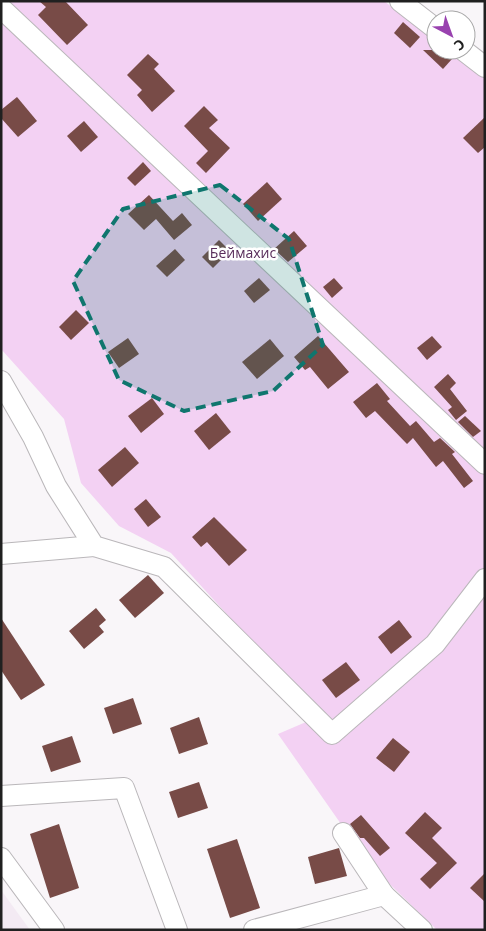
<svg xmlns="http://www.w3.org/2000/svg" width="486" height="931" viewBox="0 0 486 931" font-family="'Open Sans',sans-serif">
<rect width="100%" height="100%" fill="#f9f6f9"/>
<path fill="#f3eaf3" d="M1 890 30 930H1Z"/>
<path fill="#f3d1f3" d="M1 1H384L436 41V50H447L485 79V930H437L369 864 278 734 320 716 171 553 119 526 81 483 64 419 1 349Z"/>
<g fill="#784b47">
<path d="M39 1H65L88 25 67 45 38 15 46 7Z"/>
<path d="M403 22 420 37 410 48 394 33Z"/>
<path d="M423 50H443L452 59 443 69Z"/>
<path d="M148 54 159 64 154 69 175 91 152 112 137 95 142 90 127 75Z"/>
<path d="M17 97 37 121 18 137 1 118V110Z"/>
<path d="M204 106 218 120 209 128 230 148 206 173 196 163 208 151 184 126Z"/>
<path d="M485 117V147L478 153 463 138Z"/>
<path d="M84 121 98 137 81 152 67 136Z"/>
<path d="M143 162 151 171 135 186 127 178Z"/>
<path d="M267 182 282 199 258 221 243 204Z"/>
<path d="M149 195 173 221 182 213 192 225 174 240 156 219 144 230 128 214Z"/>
<path d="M294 231 307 246 288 262 274 249Z"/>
<path d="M219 240 230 251 213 268 202 257Z"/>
<path d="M175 249 185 260 167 277 156 266Z"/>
<path d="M259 278 270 290 254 303 244 291Z"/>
<path d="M334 278 343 288 332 298 323 287Z"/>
<path d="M76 310 89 323 71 340 59 327Z"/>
<path d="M318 336 349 372 328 389 310 367 305 370 294 357Z"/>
<path d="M432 336 442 347 427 360 417 348Z"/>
<path d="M128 338 139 354 119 368 108 352Z"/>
<path d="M270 339 284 356 257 379 242 362Z"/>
<path d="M448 374 456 383 450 389 467 411 456 420 448 410 452 407 434 387Z"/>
<path d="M377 383 390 399 387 401 410 426 416 421 434 442 440 438 455 452 452 454 473 481 464 488 443 461 436 467 413 438 407 444 375 411 366 418 353 402Z"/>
<path d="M152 398 164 414 141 433 128 416Z"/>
<path d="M216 413 231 432 209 450 194 431Z"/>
<path d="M465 416 481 431 473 437 458 422Z"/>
<path d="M125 447 139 463 112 487 98 470Z"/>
<path d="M146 499 161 517 148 527 134 509Z"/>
<path d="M214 517 247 550 229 566 207 542 201 547 192 537Z"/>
<path d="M148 575 164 593 135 618 119 600Z"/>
<path d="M96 608 106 620 99 626 104 632 84 649 69 631Z"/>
<path d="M1 618 45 685 21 700 1 670Z"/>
<path d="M399 620 412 637 391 654 378 637Z"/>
<path d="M346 662 360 680 336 698 322 680Z"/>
<path d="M133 698 142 724 113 734 104 708Z"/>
<path d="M199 717 208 744 179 754 170 728Z"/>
<path d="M72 736 81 762 51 772 42 746Z"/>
<path d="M393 738 410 752 394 772 376 758Z"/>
<path d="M199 782 208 808 178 818 169 792Z"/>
<path d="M425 812 442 828 432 838 457 863 430 889 420 879 437 863 405 833Z"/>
<path d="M361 815 390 848 380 856 364 838H360L350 824Z"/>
<path d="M59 824 79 888 50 898 30 834Z"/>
<path d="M237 839 260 908 230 918 207 849Z"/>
<path d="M339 848 347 876 315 884 308 857Z"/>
<path d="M485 873V902L470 888Z"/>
</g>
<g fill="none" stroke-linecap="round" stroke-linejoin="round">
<g stroke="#bab7ba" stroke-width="22">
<g id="minor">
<path d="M400 1 436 29"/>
<path d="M1 8 485 464"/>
<path d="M463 50 485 67"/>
<path d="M1 381 33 437 56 486 94 546 164 567 332 734 435 644 485 579"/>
<path d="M1 554 94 546"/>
<path d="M1 796 124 788 177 930"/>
<path d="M343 833 384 895 422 930"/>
<path d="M1 858 54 930"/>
<path d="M254 930 384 895"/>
</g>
</g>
<use href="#minor" stroke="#fff" stroke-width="20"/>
</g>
<path fill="#0f766e" fill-opacity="0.2" stroke="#0f766e" stroke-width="4" stroke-dasharray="10 6" stroke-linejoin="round" d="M220 185 289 239 323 345 273 391 184 411 119 380 73 281 123 209Z"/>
<g text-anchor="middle" stroke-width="5" stroke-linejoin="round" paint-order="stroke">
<g font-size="14" fill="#582d5a" stroke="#fff">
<text x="243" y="258">Беймахис</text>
</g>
</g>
<rect width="486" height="931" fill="none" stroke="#202020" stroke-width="5"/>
<g transform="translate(451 35) rotate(139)"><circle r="24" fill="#ffffff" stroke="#a6a6a6"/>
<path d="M0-4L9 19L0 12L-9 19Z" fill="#9942af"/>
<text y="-8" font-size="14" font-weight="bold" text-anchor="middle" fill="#202020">С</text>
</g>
</svg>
